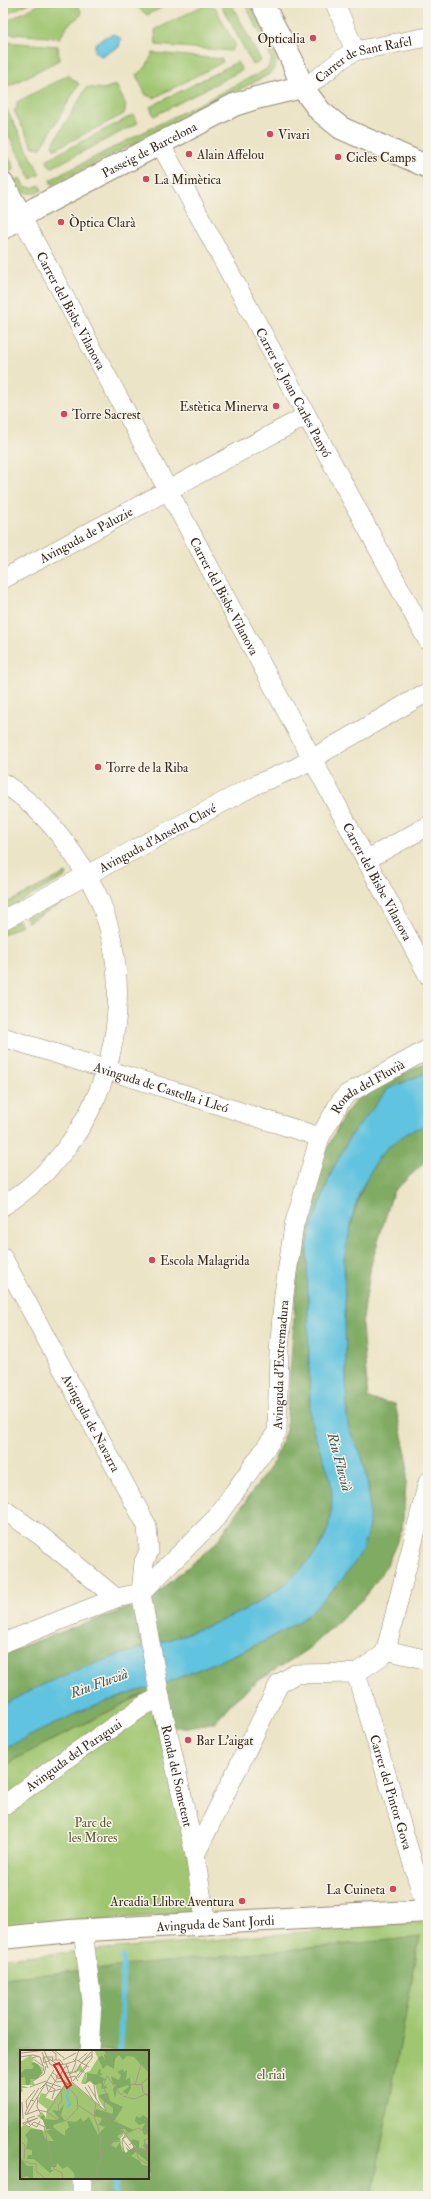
<svg xmlns="http://www.w3.org/2000/svg" width="431" height="2199" viewBox="0 0 431 2199" font-family="'IM FELL Double Pica',serif">
<rect width="100%" height="100%" fill="#f7f3e8"/>
<filter id="ink" filterUnits="userSpaceOnUse"><feTurbulence type="fractalNoise" baseFrequency=".025" numOctaves="2"/><feDisplacementMap in="SourceGraphic" scale="8" xChannelSelector="R" yChannelSelector="G"/><feConvolveMatrix kernelMatrix="1 2 1 2 8 2 1 2 1" color-interpolation-filters="sRGB"/></filter>
<filter id="wash" filterUnits="userSpaceOnUse"><feTurbulence type="fractalNoise" baseFrequency=".012" numOctaves="4" result="noise"/><feDisplacementMap in="SourceGraphic" scale="16" xChannelSelector="R" yChannelSelector="G"/><feGaussianBlur stdDeviation="0.9" result="paint"/><feColorMatrix in="noise" values="0 0 0 0 0 0 0 0 0 0 0 0 0 0 0 0 0 1.4 0 .05"/><feComposite in="paint" operator="in"/></filter>
<g filter="url(#wash)">
<rect width="100%" height="100%" fill="#ece4c6"/>
<g fill="#a0c671" stroke="#6e7848" fill-rule="evenodd">
<path d="M9 3H29L3 16V6Z"/>
<path d="M42 3H77L82 14 68 25 60 38 3 33V23Z"/>
<path d="M138 3H171L147 15 136 6Z"/>
<path d="M220 3H231L261 61 253 65Z"/>
<path d="M244 3H249L268 39 264 41Z"/>
<path d="M206 4 215 7 235 45 231 51 156 45 155 30Z"/>
<path d="M3 42 58 46 59 60 9 86 3 83Z"/>
<path d="M273 48C278 59 278 67 268 75L52 185 50 180 267 69 272 60 268 51Z"/>
<path d="M153 53 222 59 223 62 154 98 146 95 136 75 146 67Z"/>
<path d="M237 62 242 70 154 116 150 107Z"/>
<path d="M68 75 79 84 41 148 33 147 14 111 17 107V102Z"/>
<path d="M116 85 126 105 124 114 55 149 52 145 87 87 103 89Z"/>
<path d="M6 108 40 174 31 179 3 124V110Z"/>
<path d="M133 115 138 123 51 168 46 160Z"/>
<path d="M3 147 15 169 10 172 3 158Z"/>
<path d="M20 178 26 187 33 188 39 185 42 190C29 197 21 192 14 181Z"/>
<path d="M66 873 67 876 3 911V905Z"/>
<path d="M81 889 85 891 27 922 25 917Z"/>
<path d="M19 920 22 925 3 935V928Z"/>
<path d="M147 1692 166 1756 204 1912 3 1927V1769L15 1759Z"/>
<path d="M407 1923H428V2196H3V1958ZM21 2051H148V2178H21Z"/>
</g>
<g fill="#80ab63" stroke="#5e6a40" fill-rule="evenodd">
<path d="M428 1061V1072L388 1089 350 1137 332 1171 312 1226 307 1251 310 1412C312 1438 324 1454 330 1478 333 1492 332 1510 329 1524 327 1537 320 1547 311 1558 259 1623 168 1636 94 1664 63 1676 32 1689 3 1705V1653L123 1610 154 1596 215 1544 274 1461 286 1430 299 1246 323 1157 344 1115 356 1100Z"/>
<path d="M428 1125V1159L393 1192 371 1265 362 1325 368 1399 395 1404 408 1463 402 1530 387 1565 366 1596 308 1649 261 1679 232 1702 215 1722 182 1728 156 1722 147 1692 15 1759 3 1769V1749L79 1712 125 1695 168 1682 231 1656 267 1640 307 1616 340 1582 369 1525V1500L367 1477 362 1457 349 1430 347 1419 344 1259C345 1246 349 1236 352 1223 360 1183 382 1134 428 1125Z"/>
<path d="M420 1937 372 2196H3V1978ZM21 2051H148V2178H21Z"/>
</g>
<g fill="#61c3df" stroke="#4e767e">
<path d="M114 34 121 39 119 47 101 56 95 52V44L105 37Z"/>
<path d="M428 1072V1125L410 1131 387 1148 378 1158 359 1193 354 1210 344 1259 347 1419 349 1430 362 1457 367 1477 369 1500V1525L363 1549 353 1565 340 1582 307 1616 267 1640 231 1656 168 1682 125 1695 79 1712 3 1749V1705C32 1689 63 1675 94 1664 168 1637 259 1622 311 1558 320 1547 327 1537 329 1524 332 1510 333 1492 330 1478 324 1454 312 1438 310 1412L307 1251 312 1226 332 1171 350 1137 388 1089Z"/>
</g>
<g fill="none" stroke-linecap="round" stroke-linejoin="round">
<g stroke="#61c3df" stroke-width="5.5">
<path d="M120 2051 123 1957"/>
<path d="M115 2196V2178"/>
</g>
</g>
</g>
<g filter="url(#ink)">
<g fill="none" stroke-linecap="round" stroke-linejoin="round">
<g stroke="#948772" stroke-width="20">
<g id="minor">
<path d="M335 3 355 51"/>
<path id="s1" d="M302 87C323 79 335 60 355 51L428 37"/>
<path id="s2" d="M160 143 428 641"/>
<path id="s3" d="M21 216 428 975"/>
<path id="s4" d="M3 579 306 416"/>
<path d="M3 783C33 802 57 829 76 858 86 874 96 889 102 906 142 1016 103 1143 3 1206"/>
<path d="M366 860 428 826"/>
<path id="s5" d="M3 920 257 784 296 768 422 695"/>
<path id="s6" d="M3 1037 320 1137"/>
<path id="s7" d="M3 1258 147 1526 149 1551 144 1562 141 1593 160 1697 195 1855 206 1925"/>
<path d="M3 1509 41 1536 116 1598"/>
<path id="s8" d="M141 1593 216 1518 277 1432 279 1351 284 1294 294 1225 320 1137 340 1102 347 1094 428 1049"/>
<path d="M3 1643 116 1598 141 1593"/>
<path d="M386 1650 428 1660"/>
<path id="s9" d="M356 1673 427 1911"/>
<path id="s10" d="M3 1806 63 1761 145 1705 160 1697"/>
<path d="M195 1855 279 1684 295 1674 356 1673 383 1655 386 1650 428 1482"/>
<path d="M83 1931 92 2002 89 2051"/>
<path d="M82 2196V2178"/>
</g>
</g>
<g stroke="#948772" stroke-width="24">
<g id="major">
<path d="M262 3 292 60 302 87 320 111 341 128 428 167"/>
<path d="M3 184 21 216"/>
<path id="s11" d="M3 228 36 208 234 105 256 98 302 87"/>
<path id="s12" d="M3 1938 70 1931 428 1911"/>
</g>
</g>
<use href="#minor" stroke="#fff" stroke-width="19"/>
<use href="#major" stroke="#fff" stroke-width="22"/>
</g>
</g>
<g fill="#d1495b" stroke="#f7f3e8" stroke-width="1.5">
<circle cx="313" cy="38" r="4"/>
<circle cx="270" cy="134" r="4"/>
<circle cx="189" cy="154" r="4"/>
<circle cx="338" cy="157" r="4"/>
<circle cx="146" cy="179" r="4"/>
<circle cx="61" cy="222" r="4"/>
<circle cx="276" cy="406" r="4"/>
<circle cx="64" cy="414" r="4"/>
<circle cx="98" cy="767" r="4"/>
<circle cx="152" cy="1260" r="4"/>
<circle cx="188" cy="1740" r="4"/>
<circle cx="393" cy="1889" r="4"/>
<circle cx="242" cy="1901" r="4"/>
</g>
<g text-anchor="middle" stroke-width="3" stroke-linejoin="round" paint-order="stroke">
<g font-size="13" fill="#3b2a1e" stroke="#f7f3e8" text-anchor="start">
<text x="305" y="43" text-anchor="end">Opticalia</text>
<text x="278" y="139">Vivari</text>
<text x="197" y="159">Alain Affelou</text>
<text x="346" y="162">Cicles Camps</text>
<text x="154" y="184">La Mimètica</text>
<text x="69" y="227">Òptica Clarà</text>
<text x="268" y="411" text-anchor="end">Estètica Minerva</text>
<text x="72" y="419">Torre Sacrest</text>
<text x="106" y="772">Torre de la Riba</text>
<text x="160" y="1265">Escola Malagrida</text>
<text x="196" y="1745">Bar L'aigat</text>
<text x="385" y="1894" text-anchor="end">La Cuineta</text>
<text x="234" y="1906" text-anchor="end">Arcadia Llibre Aventura</text>
</g>
<g font-size="13" fill="#3b2a1e" stroke="#f7f3e8">
<text dy="5" stroke="none"><textPath href="#s1" startOffset="69">Carrer de Sant Rafel</textPath></text>
<text dy="5" stroke="none"><textPath href="#s11" startOffset="166">Passeig de Barcelona</textPath></text>
<text dy="5" stroke="none"><textPath href="#s3" startOffset="107">Carrer del Bisbe Vilanova</textPath></text>
<text dy="5" stroke="none"><textPath href="#s2" startOffset="283">Carrer de Joan Carles Panyó</textPath></text>
<text dy="5" stroke="none"><textPath href="#s4" startOffset="94">Avinguda de Paluzie</textPath></text>
<text dy="5" stroke="none"><textPath href="#s3" startOffset="431">Carrer del Bisbe Vilanova</textPath></text>
<text dy="5" stroke="none"><textPath href="#s5" startOffset="175">Avinguda d'Anselm Clavé</textPath></text>
<text dy="5" stroke="none"><textPath href="#s3" startOffset="755">Carrer del Bisbe Vilanova</textPath></text>
<text dy="5" stroke="none"><textPath href="#s6" startOffset="166">Avinguda de Castella i Lleó</textPath></text>
<text dy="5" stroke="none"><textPath href="#s8" startOffset="583">Ronda del Fluvià</textPath></text>
<text dy="5" stroke="none"><textPath href="#s8" startOffset="279">Avinguda d'Extremadura</textPath></text>
<text dy="5" stroke="none"><textPath href="#s7" startOffset="187">Avinguda de Navarra</textPath></text>
<text dy="5" stroke="none"><textPath href="#s10" startOffset="87">Avinguda del Paraguai</textPath></text>
<text dy="5" stroke="none"><textPath href="#s7" startOffset="559">Ronda del Sometent</textPath></text>
<text dy="5" stroke="none"><textPath href="#s9" startOffset="124">Carrer del Pintor Gova</textPath></text>
<text dy="5" stroke="none"><textPath href="#s12" startOffset="213">Avinguda de Sant Jordi</textPath></text>
</g>
<g font-size="13" fill="#595937" stroke="#f7f3e8">
<text x="93" y="1827">Parc de<tspan x="93" dy="15">les Mores</tspan></text>
<text x="271" y="2079">el riai</text>
</g>
<g font-size="14" font-style="italic" fill="#465858" stroke="#f7f3e8">
<text transform="translate(340 1462) rotate(75)" y="5">Riu Fluvià</text>
<text transform="translate(99 1683) rotate(-20)" y="5">Riu Fluvià</text>
</g>
</g>
<g transform="translate(20 2050)">
<rect width="129" height="129" fill="#ece4c6"/>
<path d="M74 0H129V129H0V80L3 75 24 81 26 78 23 70 17 66 22 62 26 68 27 59 18 52 21 43 26 44 25 47 33 51 46 32 48 34 51 32 86 61 79 50 74 30 72 33 66 24V32L61 33 65 23 58 21 56 23 60 26 54 22 57 14 55 22 60 14 65 23 70 21 78 8ZM104 84 114 97 106 103 99 92 102 95 100 89ZM11 5 14 14 22 17 23 23 13 31 15 35H1L9 38H2L3 41 0 43V12Z" fill="#a0c671" fill-rule="evenodd"/>
<path d="M83 0H129V23L114 7 107 6 103 10 99 5 95 9 94 19 87 15 83 19 78 8 82 5 85 10 84 4 87 5ZM14 12 19 15 22 23 17 29H10L11 34 10 32 9 35H6L5 27 0 28V24L5 19H12L14 16 11 14ZM79 19 81 20 80 23 83 24 79 26 87 30 83 31V36L89 34 85 36 88 38 81 39 82 33 74 35 70 31 65 34 61 33 66 32 67 23 80 25 77 24ZM102 19 99 22 103 19 104 22 107 20 106 30 110 27 111 38 107 45 103 41 109 37 108 35 97 39 95 48 93 39 96 35 93 34 91 26 99 30 101 25 97 22ZM88 43 90 51 103 57 94 71 114 80 108 83 105 79H100L104 82 97 86 101 90 94 91 91 95 96 98 100 92 102 101 106 103 108 101 105 96 109 100 116 97 111 91 113 89 119 91V98L125 99 123 95 125 93 129 95V113L116 102 111 106 120 111 122 115 129 116V129H55L54 123 47 116 43 119 37 113 36 117H31V120H34L30 123 14 109H7L8 105H12V100L6 99 8 90 5 85 11 79 22 80 25 88 29 91H34L26 81 32 79H26L23 70 20 68 23 65 25 66 24 69 37 70 39 68 32 60 39 61 44 54 41 65 45 71 33 75 34 78 45 86V81L49 77 47 71 56 72 61 68 63 72 69 67 78 85 85 77 79 75 82 68 74 66 76 59 92 64 93 62V58L79 47V45ZM123 65 129 69V83L124 85 122 79 125 73 119 75 115 71 116 66 120 68ZM2 110 7 116H13V129L6 126 0 129V111Z" fill="#80ab63"/>
<path fill="none" stroke="#61c3df" stroke-width="2" d="M47 57 50 54 47 48 48 38"/>
<path fill="none" stroke="#a59a83" stroke-width="1" d="M24 0 30 14 36 18M31 0 36 4V10M34 0 44 8M22 2 28 18M1 3 26 0M18 6 12 8 23 16M0 7 13 5 20 7M20 7 24 18 23 21M23 7 24 13 30 10M24 7H33L32 11M28 8 38 15 46 14 55 11 59 0M55 9 69 17M32 10H40L43 14M43 10 56 3M58 11 67 3M62 12 72 5M46 14 52 31M60 15 71 2M33 23 48 34M45 23 52 22 56 12 53 9M49 24 57 21 60 15M31 25 36 32 45 31M40 25 45 17 49 16M47 28 55 26 58 31M58 28 67 16M39 29 36 27 38 24 42 26 39 29M13 31 24 24 26 16M53 31 72 8V0M26 32 41 37M52 32 95 69 116 99 118 108 129 115M27 35 35 39 32 49M68 35 80 55M74 35 76 49M115 35 121 15 119 13M120 35 129 27M10 37 26 31M65 37 73 50M20 39 26 33 28 41M29 42 41 39M103 46 114 49 129 43M18 47 17 57 21 64M25 47 38 27M11 51 19 38M34 51 42 39 52 31M2 52 3 69M58 55 74 66 78 78 81 90 79 98 82 106 76 121 79 129M7 58 6 51 15 40M86 61 84 55 86 43 83 36 87 26 101 45 112 34 122 35 123 42 129 47M27 62 41 72 47 70 58 58 57 47 47 36M5 64 11 50 14 51M7 64 34 20M5 65 18 60 27 62 35 51M74 66 76 52M38 70 40 67 38 56 42 50 41 41M14 72 25 77M2 73 9 77 14 72M3 73 18 68M5 74 17 68M11 74 17 77 20 71M10 75 7 69 15 66M78 75 91 66M24 76 32 112 34 119 42 123 43 129M106 84 118 78 126 82 129 87M107 86 102 89 111 100 114 97 112 93 109 95M0 91 5 95 4 109M116 99 129 101M126 101 124 90 129 88M104 102 102 91 105 85M82 105 93 92 100 91M0 109 8 113 16 114V121L26 129"/>
<path fill="#d62828" fill-opacity="0.15" stroke="#d62828" stroke-width="2" d="M39 13 51 35 47 38 34 15Z"/>
<rect width="129" height="129" fill="none" stroke="#3b2a1e" stroke-width="2"/>
</g>
<rect width="431" height="2199" fill="none" stroke="#f7f3e8" stroke-width="16"/>
</svg>
